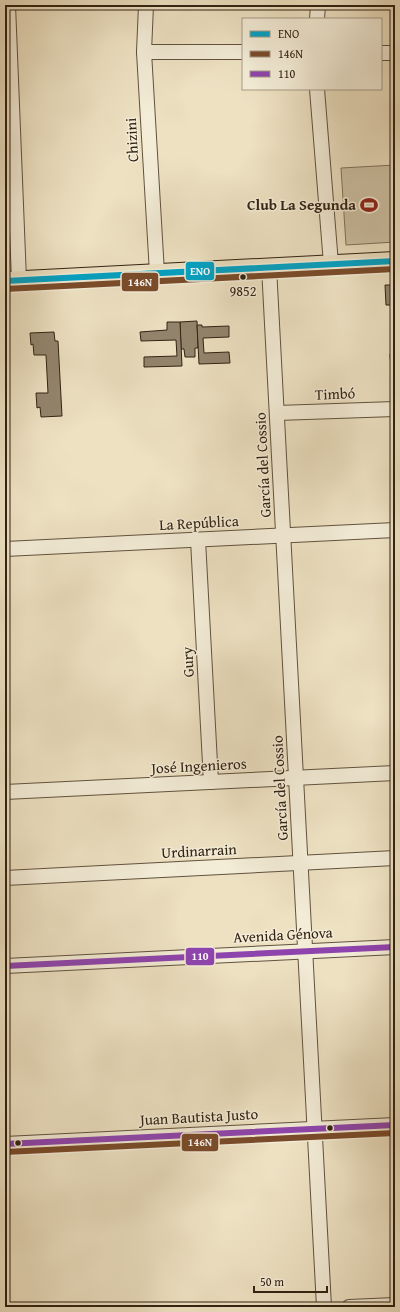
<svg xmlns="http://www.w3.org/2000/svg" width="400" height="1312" viewBox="0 0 400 1312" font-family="'Gentium Book Plus',serif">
<rect width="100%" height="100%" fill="#ede1c2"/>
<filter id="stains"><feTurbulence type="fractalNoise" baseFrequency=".005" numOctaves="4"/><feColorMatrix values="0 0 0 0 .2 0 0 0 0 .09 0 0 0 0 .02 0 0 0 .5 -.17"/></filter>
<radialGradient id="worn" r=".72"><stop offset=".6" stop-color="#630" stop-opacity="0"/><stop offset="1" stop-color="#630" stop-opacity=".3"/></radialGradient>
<path fill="#cdc1a4" stroke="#80725b" d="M395 165V242L346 245 341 168Z"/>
<g fill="#93856e" stroke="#322212">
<path d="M385 285H395V305H386Z"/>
<path d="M197 321 198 348H195V357H185L184 349H181L180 322Z"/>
<path d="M167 322H180L182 366 144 367V357L177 356 176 340 141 341 140 332 167 330Z"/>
<path d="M197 325H202V327L229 326V337L203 338 204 353 229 352 230 363 199 364Z"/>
<path d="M54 332 55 341H58L62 416 41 417 40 407 37 408 36 393H48L46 355H34L33 344 31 345 30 333Z"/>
<path d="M395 349V371H391L390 354H392V350Z"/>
</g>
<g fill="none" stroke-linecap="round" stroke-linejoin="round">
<g stroke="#61523e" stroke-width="16">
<g id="minor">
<path d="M8 5 19 280"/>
<path d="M146 5 144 52 157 273"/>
<path d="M317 19 318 5"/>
<path d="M144 52H243"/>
<path d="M381 53H395"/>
<path d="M317 89 331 264"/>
<path d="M269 267 324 1307"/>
<path d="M277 413 395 409"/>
<path d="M198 540 211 782"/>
<path d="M5 549 395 530"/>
<path d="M5 792 395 773"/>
<path d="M5 878 395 858"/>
<path d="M5 966 395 947"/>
<path d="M5 1144 395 1125"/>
<path d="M349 1307 395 1305"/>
</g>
</g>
<g stroke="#322212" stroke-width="20">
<path id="major" d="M5 281 395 261"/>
</g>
<use href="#minor" stroke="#f3ecd7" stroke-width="14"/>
<use href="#major" stroke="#ede1c2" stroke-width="18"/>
<g stroke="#f3ecd7" stroke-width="9">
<path id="bus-1" d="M5 281 395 261"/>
</g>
<g stroke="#f3ecd7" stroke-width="9">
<g id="bus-2">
<path d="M5 289 395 269"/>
<path d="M5 1152 395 1133"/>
</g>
</g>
<g stroke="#f3ecd7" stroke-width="9">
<g id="bus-3">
<path d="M5 966 395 947"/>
<path d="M5 1144 395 1125"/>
</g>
</g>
<use href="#bus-1" stroke="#02a2c5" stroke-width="6"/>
<use href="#bus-2" stroke="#7a4b2a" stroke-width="6"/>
<use href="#bus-3" stroke="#8e44ad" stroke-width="6"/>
</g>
<defs>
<g id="stadium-bare" transform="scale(1.38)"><path d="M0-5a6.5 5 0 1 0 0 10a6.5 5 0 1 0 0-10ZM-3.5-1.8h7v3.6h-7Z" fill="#8f2418" stroke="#f3ecd7" stroke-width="2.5" paint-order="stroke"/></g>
</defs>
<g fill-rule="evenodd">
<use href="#stadium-bare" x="369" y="205"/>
</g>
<g fill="#322212" stroke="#f3ecd7" stroke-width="1.5">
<circle cx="243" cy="277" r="3.5"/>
<circle cx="330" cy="1128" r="3.5"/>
<circle cx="18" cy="1143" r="3.5"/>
</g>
<g text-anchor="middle" stroke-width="3" stroke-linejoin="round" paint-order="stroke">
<g font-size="14" fill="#322212" stroke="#f3ecd7">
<text x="243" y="296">9852</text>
</g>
<g font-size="15" fill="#322212" stroke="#f3ecd7">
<text transform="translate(132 140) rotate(-93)" y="5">Chizini</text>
<text transform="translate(335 394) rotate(-2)" y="5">Timbó</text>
<text transform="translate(263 465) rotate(-93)" y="5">García del Cossio</text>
<text transform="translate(199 523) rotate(-3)" y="5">La República</text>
<text transform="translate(188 662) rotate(-93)" y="5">Gury</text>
<text transform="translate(199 766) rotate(-3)" y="5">José Ingenieros</text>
<text transform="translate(280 788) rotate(-93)" y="5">García del Cossio</text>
<text transform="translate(199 851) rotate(-3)" y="5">Urdinarrain</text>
<text transform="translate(283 935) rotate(-3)" y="5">Avenida Génova</text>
<text transform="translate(199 1117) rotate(-3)" y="5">Juan Bautista Justo</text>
</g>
<g font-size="15" font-weight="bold" fill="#322212" stroke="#f3ecd7" text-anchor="end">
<text x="356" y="210">Club La Segunda</text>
</g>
</g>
<g stroke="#f3ecd7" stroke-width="1.5">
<rect x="185" y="261" width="30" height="20" rx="4" fill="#02a2c5"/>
<rect x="121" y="272" width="38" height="20" rx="4" fill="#7a4b2a"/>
<rect x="185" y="947" width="30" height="19" rx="4" fill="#8e44ad"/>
<rect x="181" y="1133" width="38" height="19" rx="4" fill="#7a4b2a"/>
</g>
<g font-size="11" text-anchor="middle" font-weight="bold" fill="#fff">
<text x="200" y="275">ENO</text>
<text x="140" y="286">146N</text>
<text x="200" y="960">110</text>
<text x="200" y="1146">146N</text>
</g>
<rect width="400" height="1312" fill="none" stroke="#ede1c2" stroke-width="20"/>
<rect x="6" y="6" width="388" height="1300" fill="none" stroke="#322212" stroke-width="2"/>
<rect x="10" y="10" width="380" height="1292" fill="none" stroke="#322212"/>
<rect x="242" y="18" width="140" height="72" fill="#f3ecd7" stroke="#a69b88"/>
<rect x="250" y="31" width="20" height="6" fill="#02a2c5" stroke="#a69b88"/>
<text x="278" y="38" font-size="12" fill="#322212">ENO</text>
<rect x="250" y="51" width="20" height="6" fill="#7a4b2a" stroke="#a69b88"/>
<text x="278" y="58" font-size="12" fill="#322212">146N</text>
<rect x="250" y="71" width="20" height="6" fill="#8e44ad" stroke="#a69b88"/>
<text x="278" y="78" font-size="12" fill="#322212">110</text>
<path d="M254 1286v6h73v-6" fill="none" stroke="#322212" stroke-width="2"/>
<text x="260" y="1286" font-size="12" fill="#322212" stroke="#f3ecd7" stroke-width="3" paint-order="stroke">50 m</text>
<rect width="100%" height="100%" filter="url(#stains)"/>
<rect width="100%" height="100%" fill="url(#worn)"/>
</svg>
